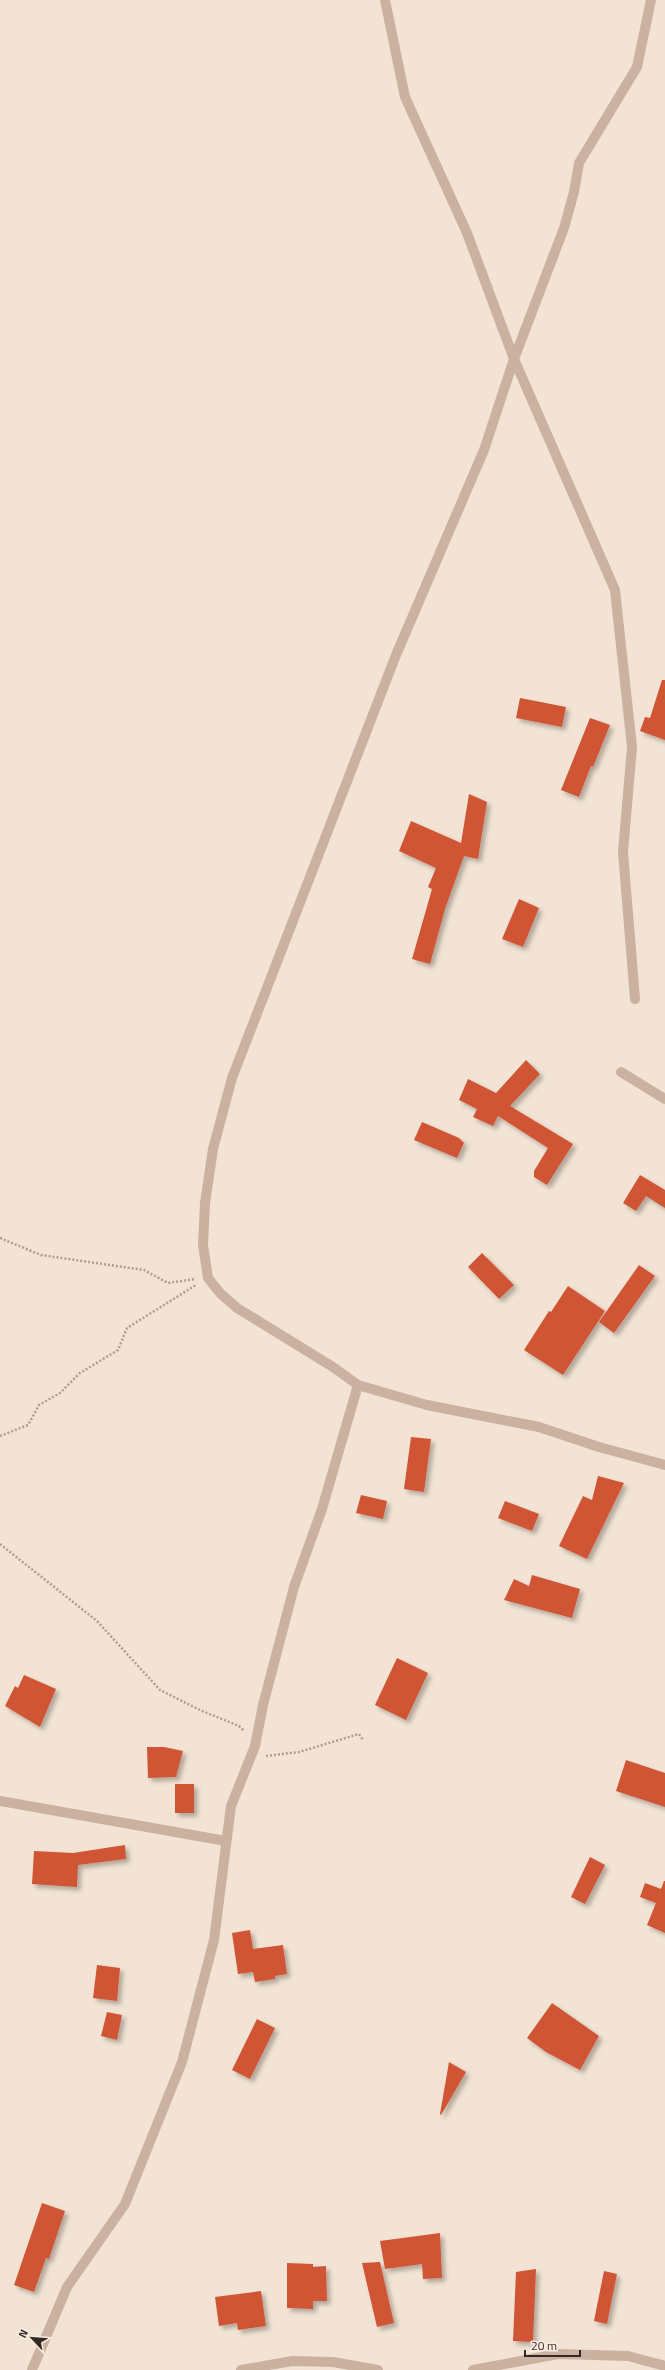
<svg xmlns="http://www.w3.org/2000/svg" width="665" height="2370" viewBox="0 0 665 2370" font-family="'Titillium Web',sans-serif">
<defs>
<filter id="shadow"><feDropShadow dx="3.5" dy="3.5" stdDeviation="2" flood-color="#0004"/></filter>
</defs>
<rect width="100%" height="100%" fill="#f2e3d4"/>
<g fill="#d05434" filter="url(#shadow)">
<path d="M662 680H665V740L640 731 645 717 650 718Z"/>
<path d="M520 698 566 707 562 727 516 718Z"/>
<path d="M590 718 610 725 593 767 591 766 579 797 561 790Z"/>
<path d="M469 794 487 802 478 859 464 856 445 909 430 964 412 959 432 889 428 887 436 868 399 851 411 821 461 843Z"/>
<path d="M519 899 539 908 523 947 502 939Z"/>
<path d="M526 1060 540 1074 510 1106 573 1144 547 1185 534 1177V1171L548 1148 498 1116 493 1126 473 1117 477 1109 459 1100 468 1079 496 1093Z"/>
<path d="M422 1122 459 1138 464 1143 457 1158 414 1140Z"/>
<path d="M640 1175 665 1190V1208L646 1196 636 1211 623 1203Z"/>
<path d="M482 1253 514 1285 499 1299 468 1267Z"/>
<path d="M639 1265 655 1276 614 1333 599 1322Z"/>
<path d="M568 1286 605 1311 563 1375 524 1350 549 1311 551 1312Z"/>
<path d="M411 1437 431 1439 424 1492 404 1489Z"/>
<path d="M598 1476 624 1483 587 1559 559 1546 583 1496 592 1500Z"/>
<path d="M361 1495 387 1501 383 1519 356 1513Z"/>
<path d="M505 1501 539 1514 532 1531 498 1518Z"/>
<path d="M532 1575 580 1589 572 1618 504 1600 514 1579 529 1586Z"/>
<path d="M397 1658 428 1673 406 1720 375 1705Z"/>
<path d="M24 1675 56 1689 40 1727 5 1706 15 1686 18 1688Z"/>
<path d="M147 1747H164L183 1751 176 1777 148 1778Z"/>
<path d="M626 1760 665 1773V1807L616 1791Z"/>
<rect x="175" y="1784" width="19" height="29"/>
<path d="M125 1845 126 1859 78 1865 77 1887 32 1884 34 1851 73 1853Z"/>
<path d="M590 1857 605 1865 585 1904 571 1897Z"/>
<path d="M664 1881H665V1933L647 1925 656 1903 640 1897 645 1883 661 1889Z"/>
<path d="M250 1930 253 1949 283 1945 287 1974 275 1976V1979L255 1982 253 1972 238 1974 232 1933Z"/>
<path d="M97 1965 120 1968 117 2001 93 1998Z"/>
<path d="M552 2003 599 2036 580 2070 546 2052 527 2038Z"/>
<path d="M107 2012 122 2015 117 2040 101 2036Z"/>
<path d="M257 2019 275 2028 250 2079 232 2070Z"/>
<path d="M449 2062 466 2072 441 2115 440 2114Z"/>
<path d="M42 2203 65 2211 49 2259 46 2258 34 2292 14 2285Z"/>
<path d="M440 2233 442 2278 423 2279 422 2264 385 2269 380 2241Z"/>
<path d="M380 2262 394 2323 377 2327 362 2263Z"/>
<path d="M287 2263 313 2264V2267L326 2266 327 2301H313V2309L287 2308Z"/>
<path d="M536 2269 533 2342 513 2341 516 2272Z"/>
<path d="M604 2271 617 2274 607 2324 594 2321Z"/>
<path d="M261 2291 266 2326 238 2330 237 2323 219 2326 215 2297Z"/>
</g>
<g fill="none" stroke-linecap="round" stroke-linejoin="round">
<g stroke="#b69b8a" stroke-width="2.5" stroke-dasharray="2 2" stroke-linecap="butt">
<path d="M0 1238 41 1255 144 1270 168 1283 195 1279"/>
<path d="M0 1436 28 1425 39 1405 60 1393 80 1373 118 1350 127 1328 196 1285"/>
<path d="M0 1544 97 1621 160 1690 202 1711 239 1726 244 1731"/>
<path d="M266 1756 299 1752 359 1734 363 1740"/>
</g>
<g stroke="#cbb1a0" stroke-width="10">
<path d="M385 0 405 97 467 233 514 359 615 590 632 747 623 852 635 999"/>
<path d="M651 0 637 67 579 163 574 192 564 228 514 359 484 450 396 655 232 1078 213 1149 205 1203 203 1245 208 1278 220 1293 237 1308 333 1367 358 1385 427 1405 539 1427 599 1447 665 1465"/>
<path d="M621 1072 665 1099"/>
<path d="M0 1801 226 1841"/>
<path d="M32 2370 67 2287 125 2204 182 2062 214 1940 231 1806 255 1746 263 1705 294 1587 322 1509 358 1385"/>
<path d="M241 2370 292 2361 333 2362 378 2370"/>
<path d="M473 2370 558 2354 628 2356 665 2366"/>
</g>
</g>
<g transform="translate(32 2338) rotate(296)" stroke="#faede0" stroke-width="3" paint-order="stroke">
<path d="M0-3L7 15L0 10L-7 15Z" fill="#342824"/>
<text y="-6" font-size="11" font-weight="bold" text-anchor="middle" fill="#342824">N</text>
</g>
<path d="M525 2350v6h55v-6" fill="none" stroke="#342824" stroke-width="2"/>
<text x="531" y="2350" font-size="12" fill="#342824" stroke="#faede0" stroke-width="3" paint-order="stroke">20 m</text>
</svg>
